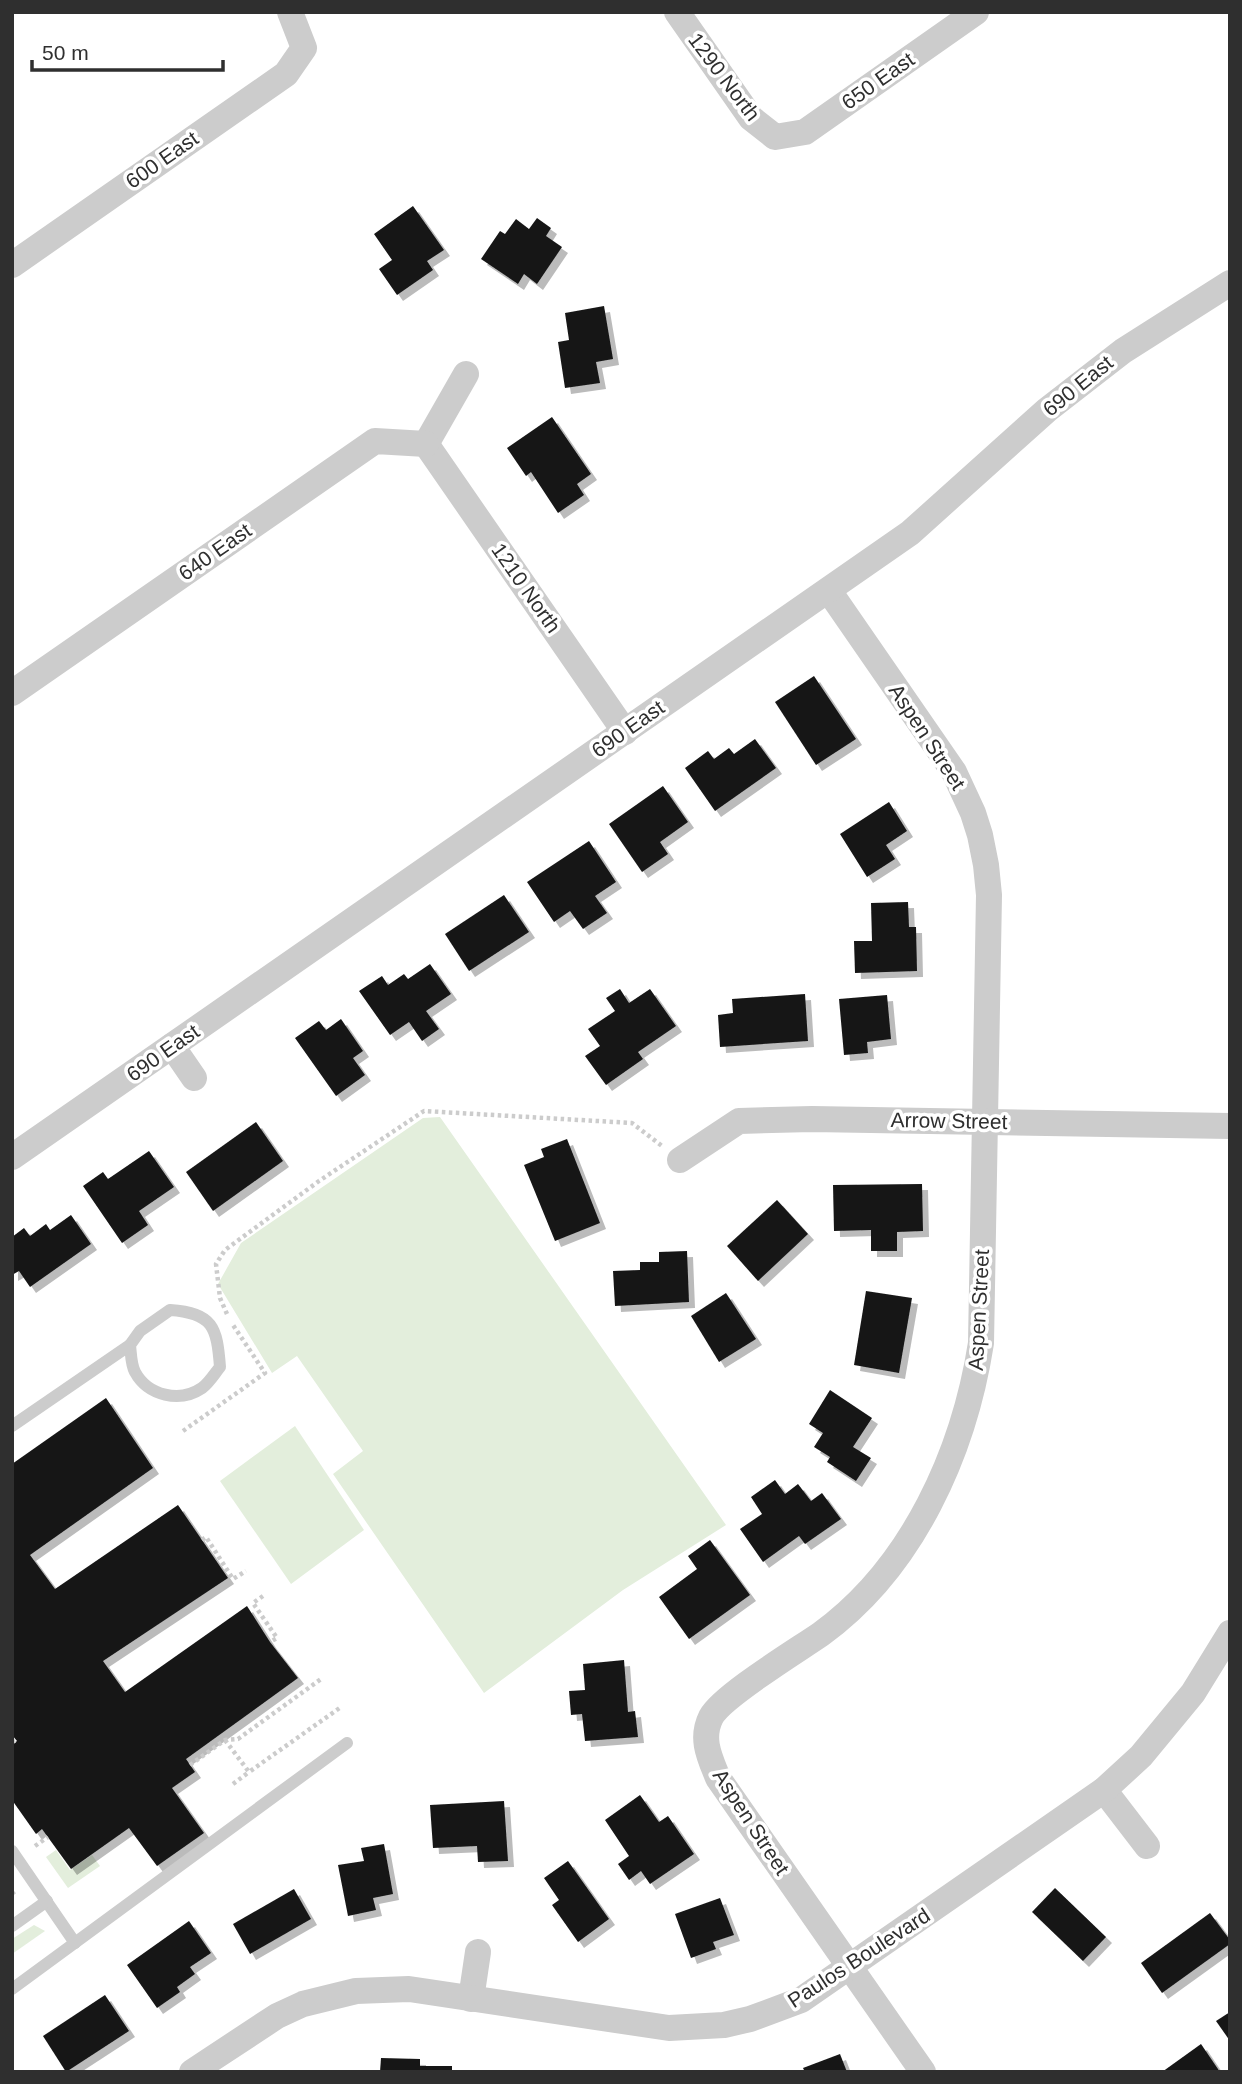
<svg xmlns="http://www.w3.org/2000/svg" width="1242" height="2084" viewBox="0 0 1242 2084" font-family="Helvetica,sans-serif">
<defs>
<filter id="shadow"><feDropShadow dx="6" dy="6" stdDeviation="0" flood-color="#0004"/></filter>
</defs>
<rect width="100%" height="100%" fill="#fff"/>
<g fill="#e3eedc">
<path d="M440 1117 726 1525 623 1590 484 1693 333 1474 363 1451 297 1356 272 1373 218 1284 241 1243 423 1118Z"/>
<path d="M295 1426 364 1530 291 1584 220 1481Z"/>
<path d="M56 1850 70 1870 92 1855 100 1866 68 1888 46 1857Z"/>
<path d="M34 1925 45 1931 12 1954V1939Z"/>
</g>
<g fill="#161616" filter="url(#shadow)">
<path d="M413 206 444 250 427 261 433 270 397 295 379 269 392 260 374 234Z"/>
<path d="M537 218 551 228 546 236 562 247 537 284 524 274 518 284 481 259 500 231 505 234 516 219 529 229Z"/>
<path d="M604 306 613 359 596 362 600 383 565 388 558 342 569 340 565 313Z"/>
<path d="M552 417 591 474 577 484 584 495 558 513 531 472 526 476 507 448Z"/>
<path d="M814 676 856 739 816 765 775 702Z"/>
<path d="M755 739 776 768 715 811 685 768 708 751 714 759 729 748 734 754Z"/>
<path d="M663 786 688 822 660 842 668 854 642 872 609 824Z"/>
<path d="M889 802 907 831 886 845 895 859 867 877 840 834Z"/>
<path d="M589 841 616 882 595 896 607 913 583 929 570 911 554 922 527 882Z"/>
<path d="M504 895 529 932 469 971 445 934Z"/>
<path d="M908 902 909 927H916L917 971 855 973 854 941H872L871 903Z"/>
<path d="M430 964 451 994 426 1011 439 1029 422 1041 409 1022 390 1035 359 991 382 976 388 985 404 974 408 979Z"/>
<path d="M620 989 629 1003 650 989 676 1026 638 1052 643 1059 606 1085 585 1056 600 1046 588 1029 615 1011 606 998Z"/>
<path d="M805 994 808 1041 720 1047 718 1015 733 1013 732 999Z"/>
<path d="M887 995 891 1039 867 1042 868 1053 844 1055 839 999Z"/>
<path d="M341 1019 363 1051 353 1058 365 1075 336 1096 295 1038 319 1021 326 1030Z"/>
<path d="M256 1122 283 1161 213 1211 186 1172Z"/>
<path d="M567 1139 600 1223 555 1241 524 1165 544 1157 541 1149Z"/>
<path d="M149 1151 174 1187 139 1211 148 1225 122 1243 83 1186 103 1172 108 1179Z"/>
<path d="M922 1184 923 1231 897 1232V1251H871V1230L834 1231 833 1185Z"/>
<path d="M777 1200 808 1234 758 1281 727 1246Z"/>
<path d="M71 1215 91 1244 30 1287 19 1271 12 1275V1237L24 1228 30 1236 46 1224 50 1230Z"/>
<path d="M687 1251 689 1302 615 1306 613 1271 640 1270V1262H659V1252Z"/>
<path d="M866 1291 912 1298 899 1373 854 1365Z"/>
<path d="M726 1293 756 1339 719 1362 691 1316Z"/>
<path d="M830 1390 872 1418 853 1447 871 1458 856 1481 827 1462 830 1457 814 1447 823 1433 809 1424Z"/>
<path d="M106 1398 153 1468 30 1555 55 1589 178 1505 228 1578 103 1661 125 1692 247 1606 270 1642 298 1678 186 1759 195 1772 172 1788 204 1833 157 1866 129 1828 71 1869 42 1829 36 1834 12 1800V1745L17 1741 12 1735V1464Z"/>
<path d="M775 1480 785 1494 798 1484 811 1501 822 1493 841 1519 805 1544 799 1536 763 1562 740 1529 762 1514 751 1497Z"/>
<path d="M710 1540 750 1595 689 1639 659 1597 697 1569 688 1556Z"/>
<path d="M624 1660 628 1712 635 1711 638 1737 585 1741 582 1714 571 1715 569 1691 585 1690 583 1664Z"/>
<path d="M640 1795 659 1822 668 1816 694 1854 650 1884 641 1871 629 1880 618 1864 629 1856 605 1820Z"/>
<path d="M504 1801 508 1861 478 1862 477 1846 433 1848 430 1805Z"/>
<path d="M384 1844 393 1894 373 1898 376 1910 348 1916 338 1865 364 1861 361 1848Z"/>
<path d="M568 1861 609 1919 578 1942 552 1905 559 1900 544 1878Z"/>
<path d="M1055 1888 1106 1937 1083 1961 1032 1912Z"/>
<path d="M294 1889 311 1919 250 1954 233 1924Z"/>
<path d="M720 1898 734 1935 713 1942 716 1949 691 1958 675 1914Z"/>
<path d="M1210 1913 1230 1940V1944L1162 1993 1141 1963Z"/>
<path d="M189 1921 211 1953 190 1967 195 1974 177 1987 180 1992 157 2008 127 1965Z"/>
<path d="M105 1995 129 2031 66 2072 43 2036Z"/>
<path d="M1230 2012V2041L1216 2021Z"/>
<path d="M1201 2044 1220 2072H1162Z"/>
<path d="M840 2054 847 2072H805L803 2068Z"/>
<path d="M381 2058 420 2059V2066H452V2072H380Z"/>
</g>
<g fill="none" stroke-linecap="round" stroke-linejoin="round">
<g stroke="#ccc" stroke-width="4.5" stroke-dasharray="3.5 3.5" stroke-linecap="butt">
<path d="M227 1314 220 1298 216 1264 225 1250 319 1181 424 1111 632 1123 662 1146"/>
<path d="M183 1431 265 1373 233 1325"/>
<path d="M202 1540 206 1537 233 1579 246 1571"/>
<path d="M263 1596 253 1603 277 1638 270 1642"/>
<path d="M225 1740 249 1772 341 1707"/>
<path d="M12 1742 16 1740"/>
<path d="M190 1765 225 1740 238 1739 321 1679"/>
<path d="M233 1784 249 1772"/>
<path d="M35 1846 48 1837"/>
<path d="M12 1892 16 1897"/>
</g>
<g stroke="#ccc" stroke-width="12">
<path d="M170 1310C213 1313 217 1327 220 1367 215 1373 209 1383 202 1388 180 1403 148 1396 135 1372 131 1365 131 1353 130 1345L140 1331Z"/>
<path d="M12 1426 130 1345"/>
<path d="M12 1851 75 1943"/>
<path d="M12 1926 47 1901"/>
<path d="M12 1989 347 1743"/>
</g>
<g stroke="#ccc" stroke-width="26">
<path d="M677 12 751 118 775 137 805 132 976 12"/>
<path d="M12 265 286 74 304 48 290 12"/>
<path d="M426 444 625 732"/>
<path d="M426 444 466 374"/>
<path d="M829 591 954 772 973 813 980 835 986 865 989 895 981 1343C964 1452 913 1567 821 1634 798 1650 722 1696 711 1717 700 1739 710 1758 718 1778L923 2072"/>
<path d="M12 693 375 441 426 444"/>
<path d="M172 1046 194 1078"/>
<path d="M12 1157 910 533 1047 410 1123 351 1230 283"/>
<path d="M680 1160 739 1121 812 1119 1230 1126"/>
<path d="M1104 1790 1147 1846"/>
<path d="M471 1999 478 1952"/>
<path d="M192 2072 277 2016 303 2004 356 1991 409 1989 669 2028 724 2025 750 2019 801 2000 1104 1790 1141 1756 1193 1693 1230 1633"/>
</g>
</g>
<g text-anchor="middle" stroke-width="7" stroke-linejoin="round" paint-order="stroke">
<g font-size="21" fill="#2f2f2f" stroke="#fff">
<text transform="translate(724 77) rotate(53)" y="7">1290 North</text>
<text transform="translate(878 81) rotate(-35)" y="7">650 East</text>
<text transform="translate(162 160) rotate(-35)" y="7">600 East</text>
<text transform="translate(1078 386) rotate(-39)" y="7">690 East</text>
<text transform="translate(215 552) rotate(-35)" y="7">640 East</text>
<text transform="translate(526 588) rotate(55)" y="7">1210 North</text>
<text transform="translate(628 729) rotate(-35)" y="7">690 East</text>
<text transform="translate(927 737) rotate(57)" y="7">Aspen Street</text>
<text transform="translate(163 1053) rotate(-35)" y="7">690 East</text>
<text transform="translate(949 1121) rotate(1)" y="7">Arrow Street</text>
<text transform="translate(979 1310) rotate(-87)" y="7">Aspen Street</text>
<text transform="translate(751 1822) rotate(57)" y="7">Aspen Street</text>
<text transform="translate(859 1958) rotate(-33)" y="7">Paulos Boulevard</text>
</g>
</g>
<rect width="1242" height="2084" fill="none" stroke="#2f2f2f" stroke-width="28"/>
<path d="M32 60v10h191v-10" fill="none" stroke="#2f2f2f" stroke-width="3.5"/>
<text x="42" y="60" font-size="21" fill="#2f2f2f" stroke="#ffffff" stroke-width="5" paint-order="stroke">50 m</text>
</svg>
